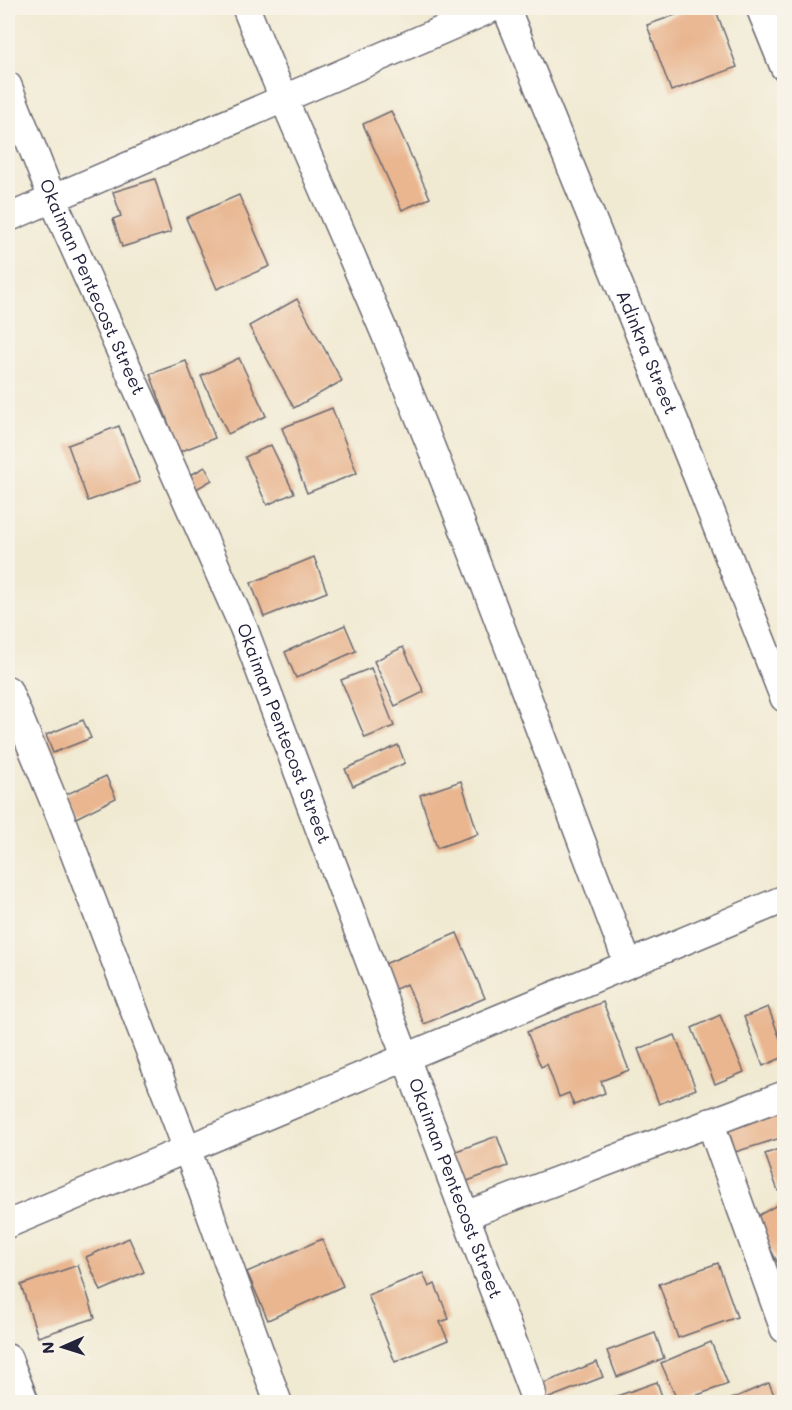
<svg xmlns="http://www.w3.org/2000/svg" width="792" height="1410" viewBox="0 0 792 1410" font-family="Mali,sans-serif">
<rect width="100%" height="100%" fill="#f7f3e8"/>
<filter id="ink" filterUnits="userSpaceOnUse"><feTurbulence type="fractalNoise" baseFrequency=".0167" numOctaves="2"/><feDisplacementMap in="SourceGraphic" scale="12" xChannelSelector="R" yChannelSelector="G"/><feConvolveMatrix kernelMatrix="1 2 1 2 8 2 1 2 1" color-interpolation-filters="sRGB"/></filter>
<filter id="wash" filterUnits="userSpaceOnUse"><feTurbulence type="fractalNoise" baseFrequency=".008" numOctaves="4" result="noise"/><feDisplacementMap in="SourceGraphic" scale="24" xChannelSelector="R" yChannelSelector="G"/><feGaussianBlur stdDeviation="1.35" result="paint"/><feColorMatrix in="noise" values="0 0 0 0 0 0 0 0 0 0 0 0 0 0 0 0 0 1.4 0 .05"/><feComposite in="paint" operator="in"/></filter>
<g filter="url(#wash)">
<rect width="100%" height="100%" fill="#f1ead3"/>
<g id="blocks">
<g fill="#e9b690">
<path d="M695 8H715L737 67 671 91 647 25Z"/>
<path d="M391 111 430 198 402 210 363 124Z"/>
<path d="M155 179 171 232 122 247 113 219 121 216 113 192Z"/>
<path d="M239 195 270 266 217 289 186 218Z"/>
<path d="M297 299 342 381 294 408 249 326Z"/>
<path d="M239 358 266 416 228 434 201 376Z"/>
<path d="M186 361 215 438 179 452 150 374Z"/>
<path d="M332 408 357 473 307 493 282 428Z"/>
<path d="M119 426 140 482 88 501 68 445Z"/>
<path d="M271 445 294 493 267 505 245 457Z"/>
<path d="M205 467 212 480 193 491 185 478Z"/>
<path d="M314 557 327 592 264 617 251 583Z"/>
<path d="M345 625 356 651 296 678 285 652Z"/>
<path d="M403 647 424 692 395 706 374 661Z"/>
<path d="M371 668 394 726 365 738 341 680Z"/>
<path d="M83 720 91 738 53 753 46 735Z"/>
<path d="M398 745 405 763 353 786 345 769Z"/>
<path d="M106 776 116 798 76 818 65 795Z"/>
<path d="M461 781 478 834 437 848 420 795Z"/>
<path d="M457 933 485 998 424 1024 407 984 391 991 380 966Z"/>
<path d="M603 1002 629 1070 601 1081 605 1093 574 1105 569 1093 559 1097 547 1064 541 1067 527 1032Z"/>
<path d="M768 1007 784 1049V1057L763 1066 744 1017Z"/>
<path d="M720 1015 744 1072 715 1084 692 1028Z"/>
<path d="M675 1035 696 1089 659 1104 638 1049Z"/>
<path d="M784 1111V1137L735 1152 728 1128Z"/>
<path d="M497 1136 508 1166 462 1183 451 1153Z"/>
<path d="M784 1147V1188L778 1191 765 1154Z"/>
<path d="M784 1201V1264L780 1267 754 1218Z"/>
<path d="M129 1238 144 1272 101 1291 86 1257Z"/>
<path d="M322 1239 343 1286 268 1320 247 1272Z"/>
<path d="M718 1263 737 1317 678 1338 659 1284Z"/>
<path d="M78 1265 95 1318 38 1337 21 1285Z"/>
<path d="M423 1273 429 1287 435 1284 449 1319 440 1322 448 1340 395 1362 368 1295Z"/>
<path d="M655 1333 664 1358 617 1377 607 1351Z"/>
<path d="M711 1342 728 1384 678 1402 661 1363Z"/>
<path d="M597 1362 603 1377 544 1400 539 1385Z"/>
<path d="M657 1382 664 1402H600Z"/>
<path d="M769 1383 777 1402H724Z"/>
</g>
</g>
</g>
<g filter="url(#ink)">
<use href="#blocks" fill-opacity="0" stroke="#6a6870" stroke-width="1.5"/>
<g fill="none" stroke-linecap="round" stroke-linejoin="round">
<g stroke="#6a6870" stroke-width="30">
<g id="street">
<path d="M246 8C291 120 341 229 388 341 473 546 549 756 628 964"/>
<path id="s1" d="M506 8 689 456 784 698"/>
<path d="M760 8 784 67"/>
<path id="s2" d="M8 86 52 198 244 629 532 1392"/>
<path d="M8 218 493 8"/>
<path d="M8 690 60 816 187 1149 278 1402"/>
<path d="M710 1122 784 1329"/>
<path d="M466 1215 784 1095"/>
<path d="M8 1224 784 899"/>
<path d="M8 1358 25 1402"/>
</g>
</g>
<use href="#street" stroke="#fff" stroke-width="27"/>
</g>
</g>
<g text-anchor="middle" stroke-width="4.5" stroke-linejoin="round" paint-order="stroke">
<g font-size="18" fill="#22223b" stroke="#f7f3e8">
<text dy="6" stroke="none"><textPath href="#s2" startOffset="218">Okaiman Pentecost Street</textPath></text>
<text dy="6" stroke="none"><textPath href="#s1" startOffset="372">Adinkra Street</textPath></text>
<text dy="6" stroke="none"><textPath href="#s2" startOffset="704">Okaiman Pentecost Street</textPath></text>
<text dy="6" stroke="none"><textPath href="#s2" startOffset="1190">Okaiman Pentecost Street</textPath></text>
</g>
</g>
<rect width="792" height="1410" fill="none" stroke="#f7f3e8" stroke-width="30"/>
<g transform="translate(63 1347) rotate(267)" stroke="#f7f3e8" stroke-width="4.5" paint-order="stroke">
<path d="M0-4.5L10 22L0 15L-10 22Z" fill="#22223b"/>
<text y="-9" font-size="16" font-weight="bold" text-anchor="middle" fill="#22223b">N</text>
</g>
</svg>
